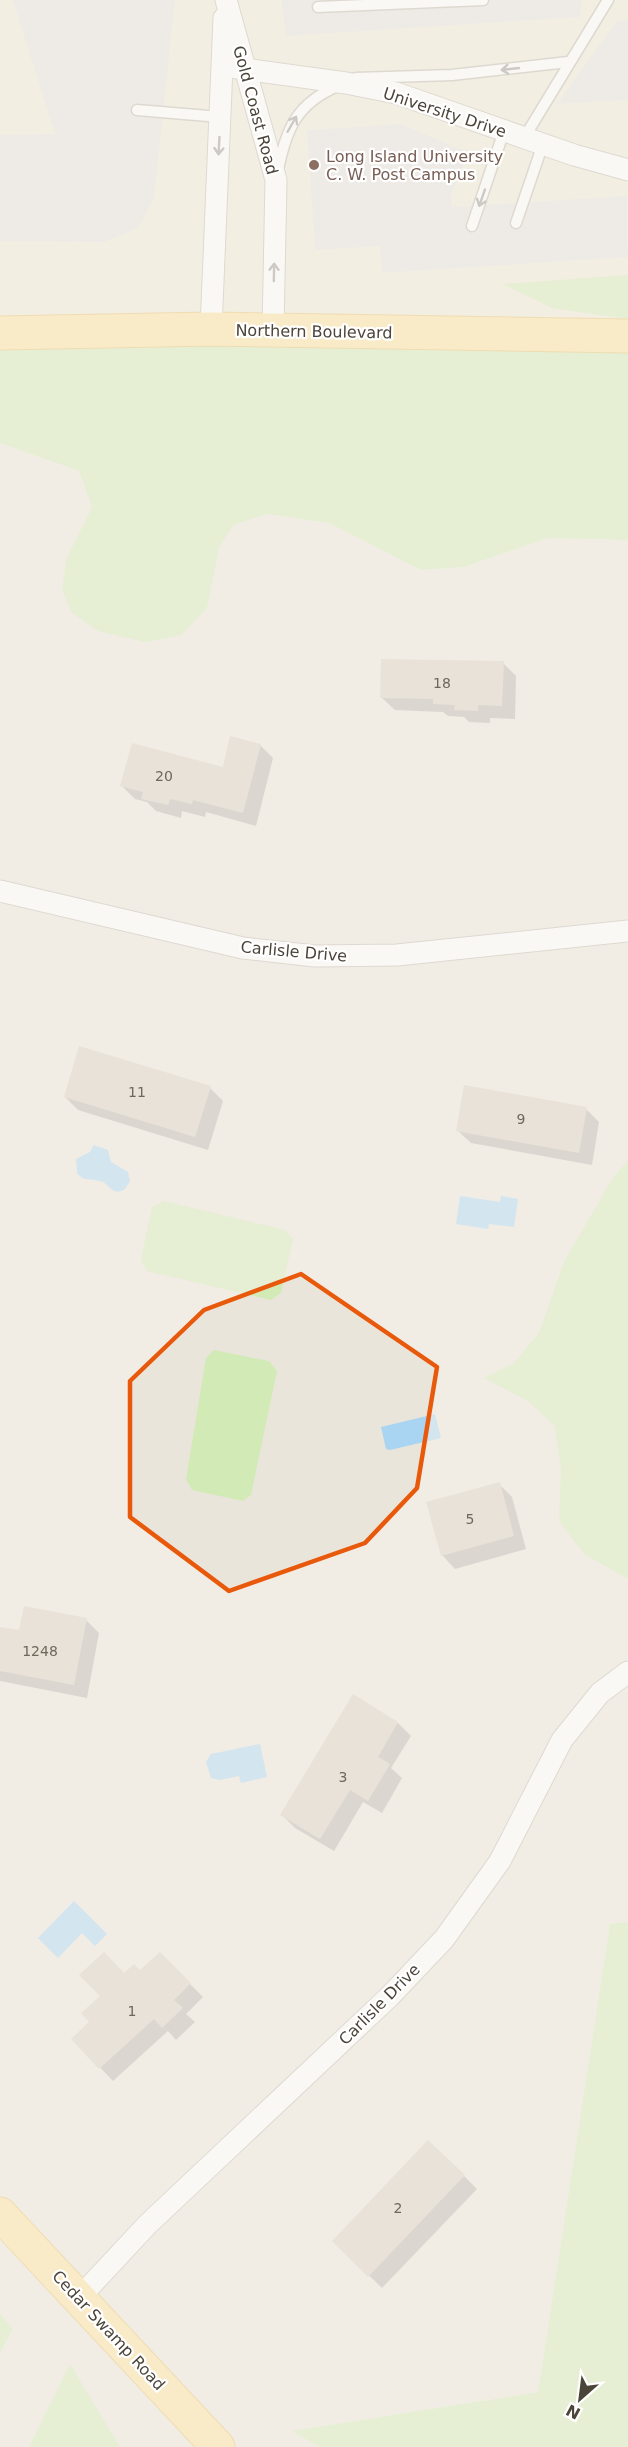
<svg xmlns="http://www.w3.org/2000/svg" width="628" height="2447" viewBox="0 0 628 2447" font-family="'DejaVu Sans',sans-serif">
<rect width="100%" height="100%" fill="#f6f3ec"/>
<path fill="#eae5da" d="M0 443 79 471 92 507 67 557 207 608 218 547 234 525 266 514 329 523 421 570 464 567 548 538 628 540V1922L610 1925 538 2392 293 2431 320 2447H120L70 2365 29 2447H0V2353L13 2329 0 2313Z"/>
<path fill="#efe8d6" d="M0 0H628V336L0 333Z"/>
<g fill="#d2eab5">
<path d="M628 275V319L552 308 503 284Z"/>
<path d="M0 333 628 336V540L548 538 464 567 421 570 329 523 266 514 234 525 219 547 207 608 181 635 145 642 98 631 72 613 62 589 67 557 92 507 79 471 0 443Z"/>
<path d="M628 1161V1579L584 1554 559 1521 561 1470 555 1426 528 1401 484 1378 514 1363 539 1333 564 1262 614 1176Z"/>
<path d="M164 1201 285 1230 293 1239 281 1293 271 1300 147 1271 141 1260 152 1207Z"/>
<path d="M214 1350 269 1361 277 1371 251 1495 243 1501 192 1490 186 1479 206 1358Z"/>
<path d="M628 1922V2447H320L292 2431 538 2392 610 1924Z"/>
<path d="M0 2313 13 2329 0 2353Z"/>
<path d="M70 2364 120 2447H29Z"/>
</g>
<g fill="#e5e3e0">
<path d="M13 0H175L154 199 138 228 104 242 0 241V135L55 134Z"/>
<path d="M281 0H582L580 17 286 36Z"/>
<path d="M628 20V100L557 104 617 21Z"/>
<path d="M401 124 469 153 451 194 452 207 627 196 628 257 382 273 380 246 315 250 307 130Z"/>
</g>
<g fill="#a9d4f2">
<path d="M94 1145 108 1150 111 1162 128 1172 130 1181 125 1189C111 1197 111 1184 100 1181 90 1178 84 1182 77 1173L76 1159 90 1152Z"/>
<path d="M460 1196 500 1202 501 1196 518 1199 514 1227 489 1224 488 1229 456 1224Z"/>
<path d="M435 1414 441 1438 390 1450 386 1449 381 1427Z"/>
<path d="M260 1744 267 1777 241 1783 239 1776 220 1780 211 1778 206 1762 211 1754Z"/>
<path d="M74 1901 107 1934 95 1946 82 1933 58 1958 38 1938Z"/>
</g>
<g fill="#0003">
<path d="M503 663 516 676 515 719 490 718V723L469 722 464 717 448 716 443 712 395 710 381 697Z"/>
<path d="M260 745 273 758 256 826 206 812 205 817 182 811 181 818 156 811 147 802 135 799 122 786 224 769Z"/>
<path d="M210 1088 223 1101 208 1150 78 1110 65 1097Z"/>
<path d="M586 1109 599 1122 592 1165 471 1143 457 1130Z"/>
<path d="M499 1484 512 1497 526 1549 455 1569 442 1555Z"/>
<path d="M86 1620 99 1633 87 1698 0 1681V1628L21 1632Z"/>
<path d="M398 1723 411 1736 391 1768 402 1778 382 1813 363 1802 334 1851 295 1828 282 1815Z"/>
<path d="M160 1954 203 1997 186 2014 195 2022 176 2040 168 2031 113 2081 73 2039 91 2022 124 1975 140 1972Z"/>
<path d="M464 2176 477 2189 382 2288 347 2254Z"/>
</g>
<g fill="#d8cfc1">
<path d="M381 659 504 661 502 706 478 705V711L454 710 455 705 433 704V699L380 698Z"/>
<path d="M230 736 261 744 243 813 193 800 192 804 170 799 168 805 141 799 143 792 120 786 132 743 223 767Z"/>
<path d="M79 1046 211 1086 195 1137 64 1097Z"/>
<path d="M464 1085 587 1107 579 1153 456 1131Z"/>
<path d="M500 1482 514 1536 441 1556 426 1502Z"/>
<path d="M24 1606 87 1618 74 1685 0 1671V1627L19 1630Z"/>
<path d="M353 1694 398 1722 378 1757 390 1764 368 1801 350 1790 320 1839 280 1815Z"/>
<path d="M104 1952 124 1973 134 1964 140 1970 160 1952 191 1983 174 2000 183 2008 162 2028 154 2019 99 2069 71 2039 89 2022 81 2013 100 1996 79 1975Z"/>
<path d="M428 2140 465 2175 368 2277 332 2241Z"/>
</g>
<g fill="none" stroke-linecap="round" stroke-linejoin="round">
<g stroke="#c2bbae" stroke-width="13">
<g id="service">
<path d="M318 7 483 0"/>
<path d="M356 78 452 75 568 62"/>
<path d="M137 110 220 117"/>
<path d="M524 138 608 0"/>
<path d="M278 170C286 129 297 103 338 86"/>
<path d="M516 223 543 144"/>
<path d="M472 226 504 131"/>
</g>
</g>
<g stroke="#c2bbae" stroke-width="23">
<g id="minor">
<path d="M226 0 276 180 273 330"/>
<path d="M223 66 346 83 396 93 574 155 628 170"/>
<path d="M211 329 224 18"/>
<path d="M0 891 243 948 315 956 397 955 628 931"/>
<path d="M79 2298 147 2225 390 1996 444 1939 500 1861 562 1740 600 1693 628 1672"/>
</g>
</g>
<g stroke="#e6c16a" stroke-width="35">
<g id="primary">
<path d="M0 333 211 329 628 336"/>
<path d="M0 2214 218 2447"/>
</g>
</g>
<use href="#service" stroke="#fff" stroke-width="10"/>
<use href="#minor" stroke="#fff" stroke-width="21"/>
<use href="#primary" stroke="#ffe39c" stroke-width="33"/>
</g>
<defs><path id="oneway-shaft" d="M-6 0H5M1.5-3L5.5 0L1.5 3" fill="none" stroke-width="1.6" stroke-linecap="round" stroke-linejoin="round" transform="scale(1.5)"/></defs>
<g stroke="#9c9892">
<use href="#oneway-shaft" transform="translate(510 69) rotate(174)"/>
<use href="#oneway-shaft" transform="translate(292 124) rotate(-60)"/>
<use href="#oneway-shaft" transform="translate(219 146) rotate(93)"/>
<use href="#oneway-shaft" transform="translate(482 198) rotate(109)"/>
<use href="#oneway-shaft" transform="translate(274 272) rotate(-89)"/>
</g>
<path d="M0 0H628V2447H0ZM301 1274 437 1367 417 1488 365 1543 229 1591 130 1517V1381L204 1310Z" fill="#f6f3ec" fill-opacity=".55" fill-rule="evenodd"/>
<path fill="none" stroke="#e8590c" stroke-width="4.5" stroke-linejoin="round" d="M301 1274 437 1367 417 1488 365 1543 229 1591 130 1517V1381L204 1310Z"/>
<circle fill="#8d6e63" stroke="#fff" stroke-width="2" cx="314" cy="165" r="6"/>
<g text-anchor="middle" stroke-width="4.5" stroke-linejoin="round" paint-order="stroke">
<g font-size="14" fill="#6e675b">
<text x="442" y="688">18</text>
<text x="164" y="781">20</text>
<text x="137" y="1097">11</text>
<text x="521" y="1124">9</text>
<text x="470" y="1524">5</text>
<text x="40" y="1656">1248</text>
<text x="343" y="1782">3</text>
<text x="132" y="2016">1</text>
<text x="398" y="2213">2</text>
</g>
<g font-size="16" fill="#4b4439" stroke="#fff">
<text transform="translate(256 110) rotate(75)" y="6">Gold Coast Road</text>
<text transform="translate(445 112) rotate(18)" y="6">University Drive</text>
<text transform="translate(314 331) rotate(1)" y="6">Northern Boulevard</text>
<text transform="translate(294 951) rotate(5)" y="6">Carlisle Drive</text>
<text transform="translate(379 2004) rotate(-45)" y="6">Carlisle Drive</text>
<text transform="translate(109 2330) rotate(47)" y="6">Cedar Swamp Road</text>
</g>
<g font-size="16" fill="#785e54" stroke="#fff" text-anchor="start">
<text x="326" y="162">Long Island University<tspan x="326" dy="18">C. W. Post Campus</tspan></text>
</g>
</g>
<g transform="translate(580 2399) rotate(208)" stroke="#ffffff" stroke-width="4.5" paint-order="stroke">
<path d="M0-4.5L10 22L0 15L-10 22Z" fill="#4b4439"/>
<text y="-9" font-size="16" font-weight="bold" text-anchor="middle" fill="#4b4439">N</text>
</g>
</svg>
